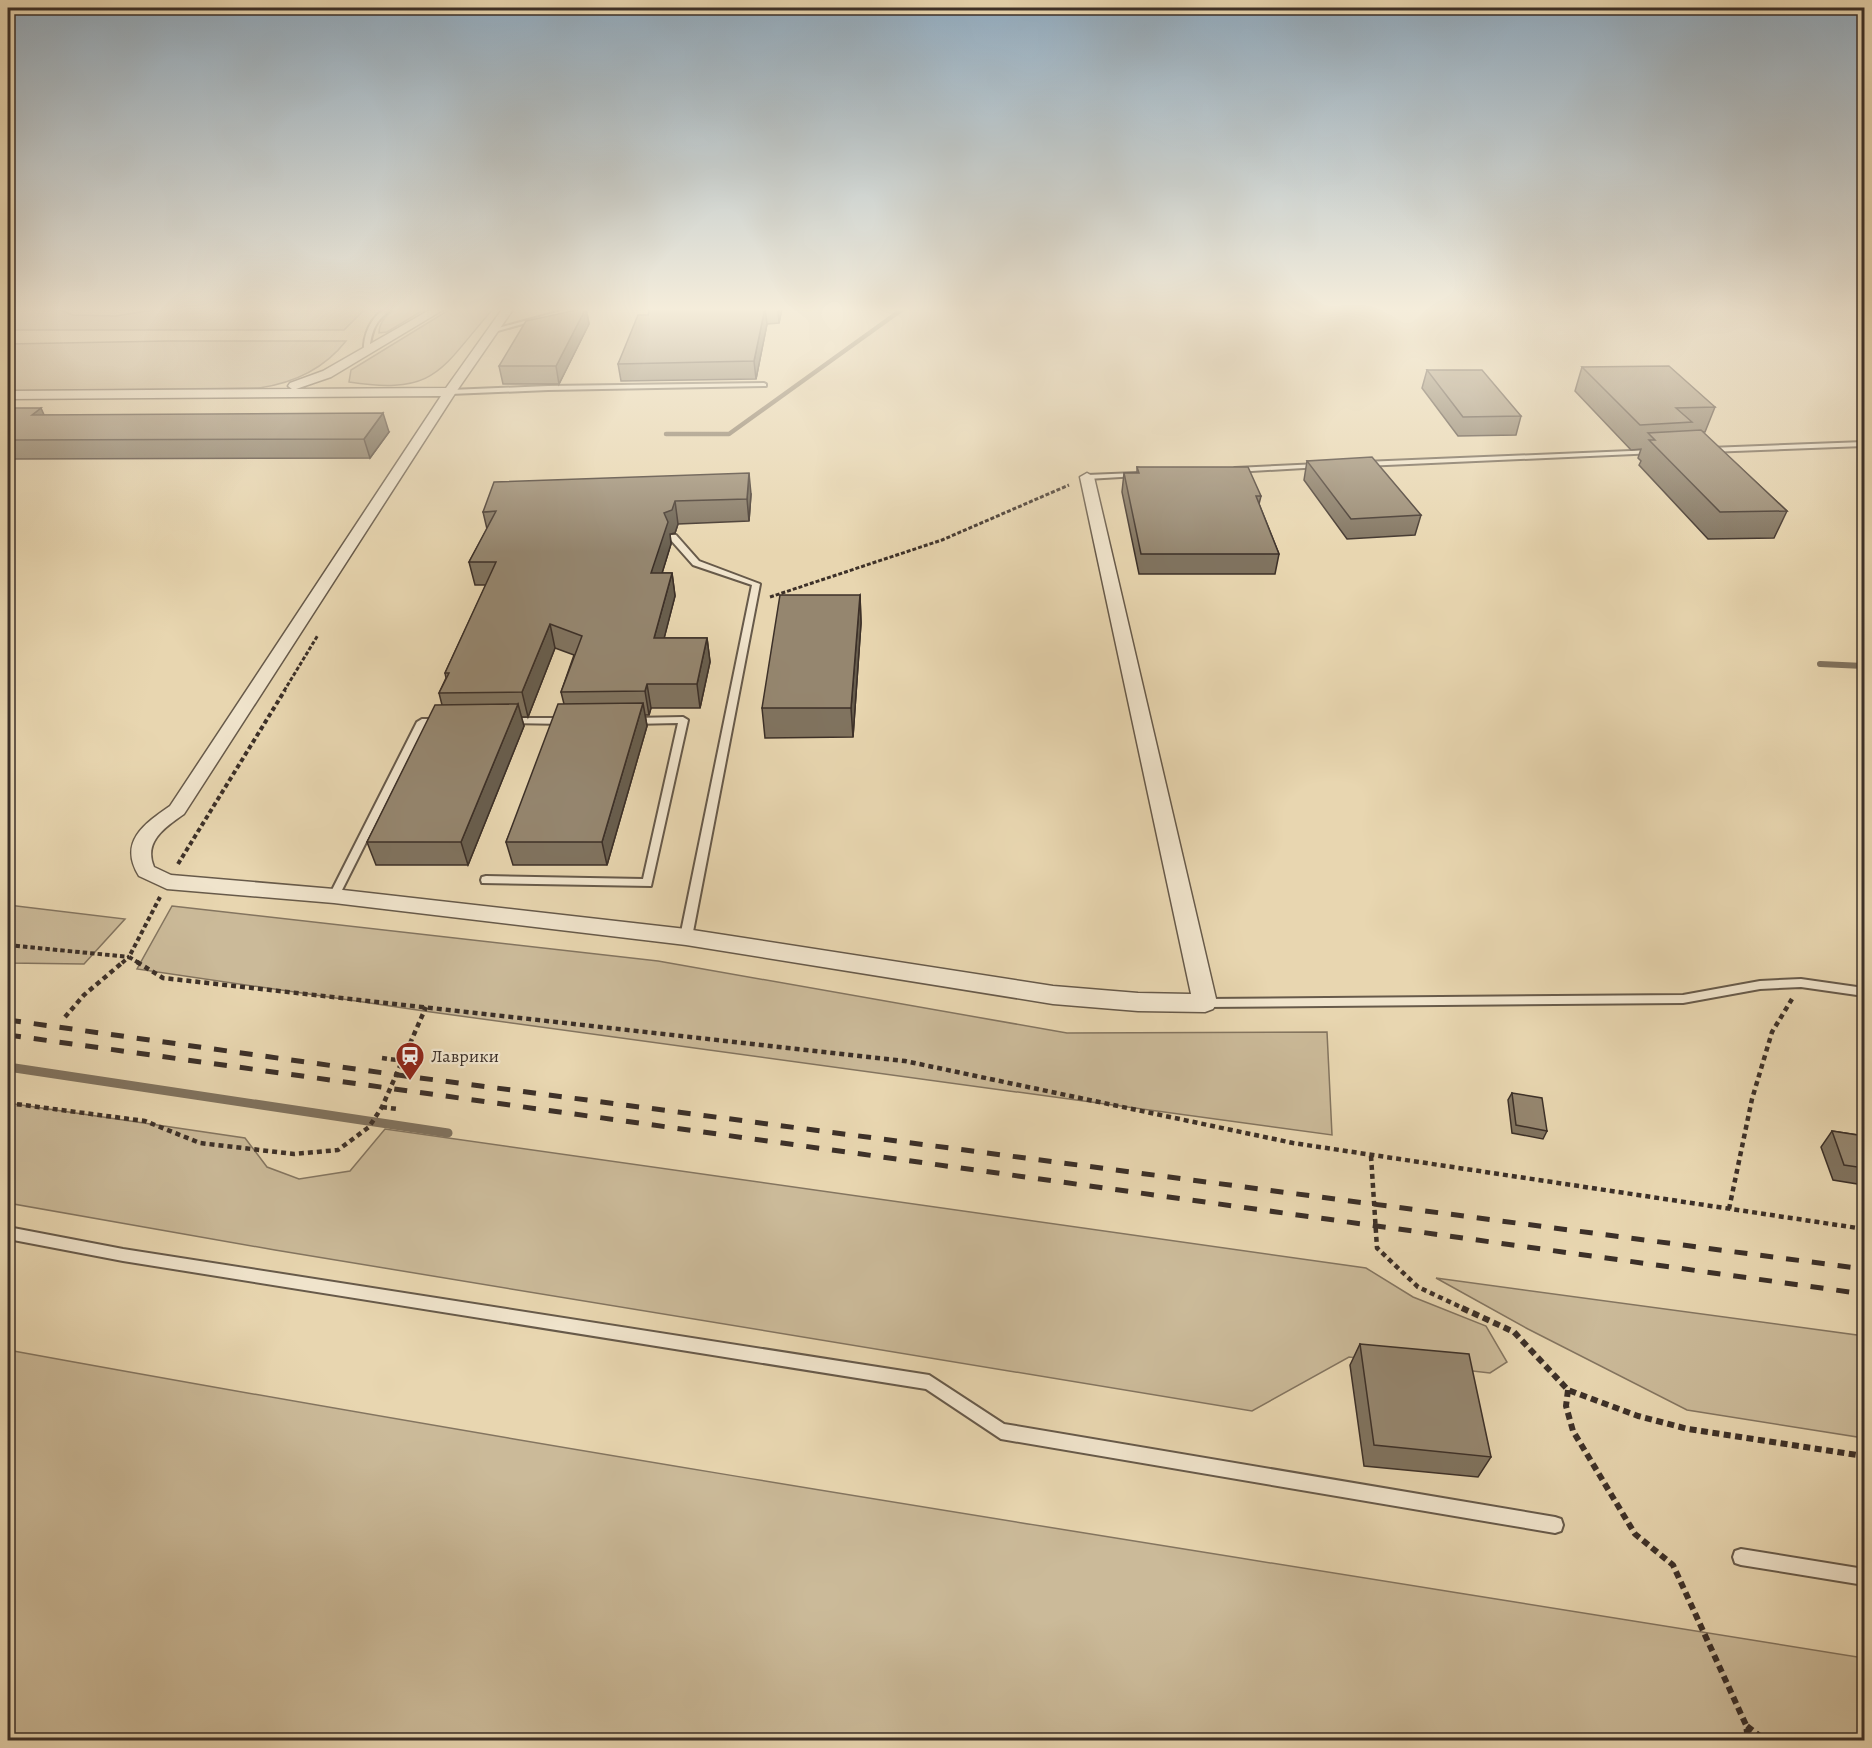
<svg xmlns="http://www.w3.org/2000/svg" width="1872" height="1748" viewBox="0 0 1872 1748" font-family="Alegreya,serif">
<rect width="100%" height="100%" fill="#e8d6b0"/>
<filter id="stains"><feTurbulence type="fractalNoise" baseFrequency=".00333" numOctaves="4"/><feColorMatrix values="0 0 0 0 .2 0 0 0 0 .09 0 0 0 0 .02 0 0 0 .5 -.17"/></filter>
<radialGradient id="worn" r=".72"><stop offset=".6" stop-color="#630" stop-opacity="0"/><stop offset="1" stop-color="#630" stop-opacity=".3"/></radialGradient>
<g fill="#cbba99" stroke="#847560" stroke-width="1.5">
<path d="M8 308H55L73 315 116 316 164 308H370L362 312 344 330H8Z"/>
<path d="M399 308H427L387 332 379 333C379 321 389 312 399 308Z"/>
<path d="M452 308H494C441 367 439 396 349 382L351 370Z"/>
<path d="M168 341H346C324 369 294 383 259 388L8 391V344Z"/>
<path d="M8 905 125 919 84 964 8 963Z"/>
<path d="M172 906 658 961 1067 1033 1327 1032 1332 1135 431 1012 137 969Z"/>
<path d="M8 1103 245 1138 267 1167 299 1179 350 1171 385 1129 1366 1268 1413 1297 1486 1326 1507 1362 1490 1373 1349 1357 1252 1411 275 1250 8 1203Z"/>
<path d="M1436 1278 1864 1336V1438L1687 1410 1528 1329Z"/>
<path d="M8 1350C625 1463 1245 1558 1864 1658V1740H8Z"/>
</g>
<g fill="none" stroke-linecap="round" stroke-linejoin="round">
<path stroke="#80725e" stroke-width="4.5" d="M666 434H729L904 308"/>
<path stroke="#80725e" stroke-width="6" d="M1820 664 1864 666"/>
<path stroke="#80725e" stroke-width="9" d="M8 1067 448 1133"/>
<g stroke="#675a4a" stroke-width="4">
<g id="lane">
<path d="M387 308H393C375 321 372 329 369 351L364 352C363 335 371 316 387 308Z"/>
<path d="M572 308H580L494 332 491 330Z"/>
<path d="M764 383 766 384V386L548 390 450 394 447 392 450 390 548 386Z"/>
<path d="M1864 442V446L1709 452 1706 450 1709 448Z"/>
<path d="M1654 450 1657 452 1656 453 1364 466 1361 464 1364 462Z"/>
<path d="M1319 464 1322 466 1321 467 1235 472 1232 470 1235 468Z"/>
<path d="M1136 473 1138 474V476L1087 479 1084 477 1087 475Z"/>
<path d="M670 535H676L699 561 760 584 692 937 690 940H682L680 937 752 585 693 565 670 539Z"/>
<path d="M683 717 688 720 651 886 482 883 481 880 482 877 486 876 643 879 678 723 632 724 627 721 632 718Z"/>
<path d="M509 718H566L571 721 566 724 506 723 504 721 506 719Z"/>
<path d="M422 719H440L445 722 440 725H425L339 896 338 899H330L329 896 417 722Z"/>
<path d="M1801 979 1864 988V996L1801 987 1760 989 1683 1003 1205 1007 1201 1006 1199 1003 1201 1000 1205 999 1683 995 1760 981Z"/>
<path d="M8 1227 123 1249 929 1375 1004 1424 1555 1517 1561 1519 1563 1525 1561 1531 1555 1533 1001 1439 926 1389 123 1261 8 1239Z"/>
<path d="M1741 1549 1864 1569V1585L1741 1565 1735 1563 1733 1557 1735 1551Z"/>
</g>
</g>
<g stroke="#675a4a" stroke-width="3">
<path id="street" d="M433 308H446L331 377 296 389 446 388 503 308H514L456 392 184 814C166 827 143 841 154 867L171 875 334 889 686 929 1053 986 1138 993 1191 994 1080 477 1087 473 1094 477 1217 1003 1213 1009 1205 1012 1138 1011 1053 1004 686 945 334 903 167 889 139 876C118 842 144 824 170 806L441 396 8 399V391L292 389 288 386 290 383 323 371Z"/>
</g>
<g stroke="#3c3028" stroke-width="3" stroke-dasharray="4 2" stroke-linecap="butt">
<path d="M770 597 942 540 1069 485"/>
<path d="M284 691 318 635"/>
</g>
<g stroke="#3c3028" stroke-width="4" stroke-dasharray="4.5 3" stroke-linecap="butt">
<path d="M178 864 285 690"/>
<path d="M8 945 129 957"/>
<path d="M122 963 129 957"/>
<path d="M139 963 129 957 160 897"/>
</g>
<g stroke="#3c3028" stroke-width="4.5" stroke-dasharray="5 4" stroke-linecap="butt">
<path d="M137 962 163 978 905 1061 1293 1143 1864 1229"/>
<path d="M65 1017 84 995 123 962"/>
<path d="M382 1058 404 1061"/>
<path d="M8 1103 145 1121 200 1143 294 1154 338 1150 369 1127 382 1107 426 1007"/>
<path d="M382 1107 397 1109"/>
<path d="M1371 1156 1377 1248 1418 1287 1465 1309"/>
<path d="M1729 1209 1752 1099 1772 1032 1792 999"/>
</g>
<g stroke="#3c3028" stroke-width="6" stroke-dasharray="7 4.5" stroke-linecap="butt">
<path d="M1462 1308 1514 1332 1568 1390 1638 1416 1688 1429 1864 1456"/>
<path d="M1568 1390 1566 1406 1573 1431 1635 1534 1673 1565 1746 1725 1748 1740"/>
<path d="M1747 1726 1765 1740"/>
</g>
<use href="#lane" fill="#f0e4cc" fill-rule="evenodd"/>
<use href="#street" fill="#f0e4cc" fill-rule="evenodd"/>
<g stroke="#3c3028" stroke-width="5" stroke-dasharray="13 13" stroke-linecap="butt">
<path d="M8 1020 398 1075 1864 1269"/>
<path d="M8 1035 1864 1294"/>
</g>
</g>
<g fill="#80735f" stroke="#3c3028" stroke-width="1.5">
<path d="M586 308 589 324 559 384H503L499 366Z"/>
<path d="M651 308H782L779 323 767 324 756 379 621 381 618 364 648 315Z"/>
<path d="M1582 367 1715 407 1705 432H1702L1787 511 1774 538 1708 539 1639 465 1641 461 1638 458 1641 449 1631 450 1575 391Z"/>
<path d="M1427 370 1521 416 1516 435 1458 436 1422 388Z"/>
<path d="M8 408 44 415 389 432 370 458 11 459 8 462Z"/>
<path d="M1307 461 1421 515 1415 535 1347 539 1304 480Z"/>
<path d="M1137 467 1261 496 1259 504 1279 554 1275 574H1139L1122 492 1124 473H1137Z"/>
<path d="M751 494 749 521 678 524 675 533 670 534 671 544 662 573H672L675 596 664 638H707L710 662 700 708H651L649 715H645L647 726 607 865H513L506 842 564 704 561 692 574 655 555 648 528 717H521L524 726 468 865H376L367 842 442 705 439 693 446 678 445 673 486 585H475L469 562 487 529 483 512Z"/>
<path d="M860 595 861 623 853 737 765 738 762 708Z"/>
<path d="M1512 1093 1547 1131 1543 1139 1512 1133 1508 1100Z"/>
<path d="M1832 1131 1864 1136V1185L1833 1180 1821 1147Z"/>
<path d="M1360 1344 1491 1457 1478 1477 1364 1466 1350 1365Z"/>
</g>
<g fill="#685e4e" stroke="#3c3028" stroke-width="1.5">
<path d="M586 308 589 324 559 384 556 366Z"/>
<path d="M765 308 767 324 756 379 754 361Z"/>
<path d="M778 308H782L779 323Z"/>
<path d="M41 408 49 426 32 415Z"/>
<path d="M383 413 389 432 370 458 364 439Z"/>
<path d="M8 453 11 459 8 462Z"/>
<path d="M749 473 751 494 749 521 747 499Z"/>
<path d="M675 501 678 524 675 533 670 534 671 544 655 596 651 573 664 513Z"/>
<path d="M672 573 675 596 658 662 654 638Z"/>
<path d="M860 595 861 623 853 737 851 708Z"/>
<path d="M550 624 555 648 528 717 522 692Z"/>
<path d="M707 638 710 662 700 708 697 684Z"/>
<path d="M647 684 651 708 649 715 645 691Z"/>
<path d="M643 703 647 726 607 865 602 842Z"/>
<path d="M518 704 524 726 468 865 461 842Z"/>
</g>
<g fill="#95866f" stroke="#3c3028" stroke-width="1.5">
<path d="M586 308 556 366H499L526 321Z"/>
<path d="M651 308H765L754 361 618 364 638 315H648Z"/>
<path d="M1669 366 1715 407 1676 408 1692 422 1640 425 1582 367Z"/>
<path d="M1427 370H1482L1521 416 1463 417Z"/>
<path d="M8 408H41L32 415 383 413 364 439 8 440Z"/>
<path d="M1701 430 1787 511 1720 512 1649 440H1655L1648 433Z"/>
<path d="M1372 457 1421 515 1351 519 1307 461Z"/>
<path d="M1137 467H1248L1261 496H1256L1279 554H1141L1124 473H1139Z"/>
<path d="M749 473 747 499 675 501 672 510 664 513 668 522 651 573H672L654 638H707L697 684H647L645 691 561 692 582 636 550 624 522 692 439 693 449 673H445L496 562H469L496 511 483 512 494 482Z"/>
<path d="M780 595H860L851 708H762Z"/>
<path d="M643 703 602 842H506L558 704Z"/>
<path d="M518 704 461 842H367L435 705Z"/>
<path d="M1512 1093 1542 1098 1547 1131 1516 1125Z"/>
<path d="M1832 1131 1864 1136V1168L1844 1165Z"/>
<path d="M1360 1344 1469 1354 1491 1457 1374 1445Z"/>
</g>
<linearGradient id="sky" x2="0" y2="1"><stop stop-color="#91abbf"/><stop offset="0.56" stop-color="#f5eddb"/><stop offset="1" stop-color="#f5eddb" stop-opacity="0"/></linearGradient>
<rect width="1872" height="552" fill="url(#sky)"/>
<defs>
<g id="station-pin" transform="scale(1.5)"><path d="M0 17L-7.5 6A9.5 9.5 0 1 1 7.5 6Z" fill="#8f2418" stroke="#f0e4cc"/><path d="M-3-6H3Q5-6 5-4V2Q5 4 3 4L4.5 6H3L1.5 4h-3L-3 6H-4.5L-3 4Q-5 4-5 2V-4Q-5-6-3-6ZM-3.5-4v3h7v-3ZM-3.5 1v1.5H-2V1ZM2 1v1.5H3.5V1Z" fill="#fff"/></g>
</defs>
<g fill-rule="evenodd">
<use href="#station-pin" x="410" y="1056"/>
</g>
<g text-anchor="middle" stroke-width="4.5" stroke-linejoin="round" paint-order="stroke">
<g font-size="18" fill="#3c3028" stroke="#f0e4cc" text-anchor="start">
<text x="431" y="1062">Лаврики</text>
</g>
</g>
<rect width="1872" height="1748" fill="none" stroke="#e8d6b0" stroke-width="30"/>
<rect x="9" y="9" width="1854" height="1730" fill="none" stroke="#3c3028" stroke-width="3"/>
<rect x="15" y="15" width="1842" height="1718" fill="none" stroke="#3c3028" stroke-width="1.5"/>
<rect width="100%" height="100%" filter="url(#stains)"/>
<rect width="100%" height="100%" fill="url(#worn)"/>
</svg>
